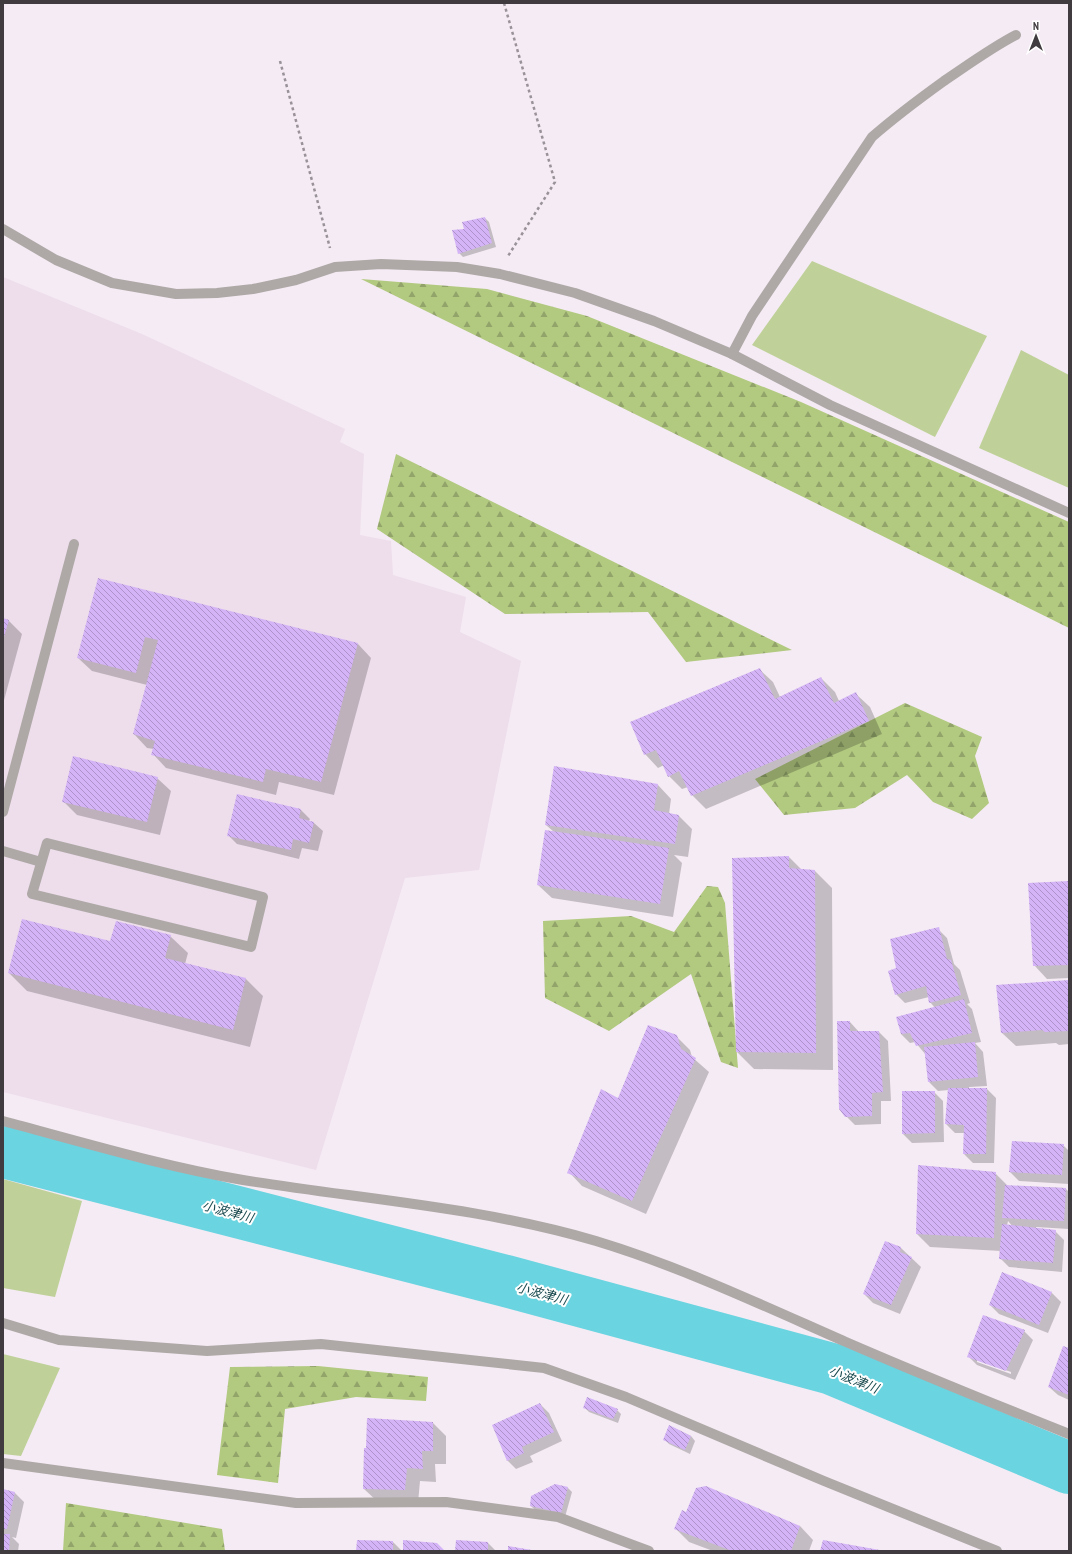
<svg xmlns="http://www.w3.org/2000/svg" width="1072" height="1554" viewBox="0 0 1072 1554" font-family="'PT Sans Narrow','Noto Sans JP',sans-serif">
<defs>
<pattern id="forest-firs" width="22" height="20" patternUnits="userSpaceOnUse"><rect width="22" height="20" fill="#b2c980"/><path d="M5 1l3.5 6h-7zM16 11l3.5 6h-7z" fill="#92a46a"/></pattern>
<pattern id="building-back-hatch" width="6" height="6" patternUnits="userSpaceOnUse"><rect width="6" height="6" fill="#d4b3f7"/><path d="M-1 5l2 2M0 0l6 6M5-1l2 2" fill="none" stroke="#ad93c9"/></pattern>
</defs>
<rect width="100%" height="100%" fill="#f5ebf4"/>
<path fill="#eedeec" d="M3 277 142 334 345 429 340 442 364 454 360 535 391 541 393 575 466 597 460 632 521 661 479 870 405 878 316 1170 3 1092Z"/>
<g fill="#bfd199">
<path d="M812 261 987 336 935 437 752 345Z"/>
<path d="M1021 350 1069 375V488L979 448Z"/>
<path d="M3 1179 82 1201 55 1297 3 1288Z"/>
<path d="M3 1354 60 1368 21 1456 3 1454Z"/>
</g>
<g fill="url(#forest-firs)">
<path d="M361 279 487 289 587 316 801 402 1069 522V628Z"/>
<path d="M396 454 792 650 686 662 648 612 505 614 377 529Z"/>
<path d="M905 703 982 737 975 756 989 803 972 819 933 802 907 775 855 808 784 815 755 779Z"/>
<path d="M707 886 718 887 725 903 738 1068 721 1062 691 974 609 1031 545 998 543 921 631 916 674 932Z"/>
<path d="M318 1366 428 1377 426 1401 356 1397 285 1409 278 1483 217 1475 230 1367Z"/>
<path d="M66 1503 222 1529 225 1551H63Z"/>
</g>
<g fill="#0003" fill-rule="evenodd">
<path d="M485 218 489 222 496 247 463 257 459 253 465 230Z"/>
<path d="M99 579 358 644 371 658 334 795 279 782 276 795 166 768 153 754 154 749 147 748 134 734 147 685 92 671 78 658Z"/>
<path d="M3 619 8 620 22 634 3 704Z"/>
<path d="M759 669 773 682 780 697 821 678 835 692 839 701 856 694 870 707 882 734 706 809 692 795 688 787 682 789 669 776 664 765 658 768 645 754Z"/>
<path d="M157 778 171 791 160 835 77 815 64 802Z"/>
<path d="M658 785 671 799 669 814 679 816 692 829 688 857 674 855 682 863 673 917 552 898 538 885 554 832 546 825Z"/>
<path d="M237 795 301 810 310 819 309 821 314 823 323 831 318 851 302 848 299 859 237 844 228 835Z"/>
<path d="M789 857 802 870 815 871 832 888 833 1070 754 1069 737 1052 733 859Z"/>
<path d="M1069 882V978L1047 979 1034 965Z"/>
<path d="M938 929 947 938 954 964 960 970 970 1003 967 1004 972 1009 981 1042 975 1043 983 1052 987 1086 969 1087V1089H987L996 1098 994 1163H973L964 1154V1133H955L946 1124 949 1090 938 1091 929 1082 926 1055 915 1042 910 1043 901 1034 935 1008 930 1002 929 997 905 1003 896 994 897 969Z"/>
<path d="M170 936 188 953 185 964 246 979 263 996 250 1047 27 991 9 973 111 943Z"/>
<path d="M1069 981V1044L1059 1045 1056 1043 1016 1046 1002 1033Z"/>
<path d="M850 1022 859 1032H879L888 1041 891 1101H881V1124L855 1125 846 1116Z"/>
<path d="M676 1036 690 1050 692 1057 709 1072 646 1214 582 1186 569 1172 618 1100Z"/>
<path d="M934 1092 943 1101 944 1142 912 1143 903 1134Z"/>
<path d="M1063 1145 1069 1151V1184L1019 1181 1010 1172Z"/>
<path d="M919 1167 995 1173 1008 1186 1065 1188 1069 1192V1229L1036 1227V1229L1055 1231 1064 1240 1062 1272 1009 1267 1000 1258 1001 1251 930 1247 917 1234ZM1008 1221 1013 1227 1007 1226Z"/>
<path d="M901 1248 921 1267 900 1314 873 1303 864 1294Z"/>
<path d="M1002 1273 1052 1293 1061 1302 1048 1333 999 1314 990 1305Z"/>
<path d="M1024 1331 1033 1340 1015 1380 977 1365 968 1356ZM977 1360 1011 1372V1374L977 1362Z"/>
<path d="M1069 1349V1400L1058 1395 1049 1387Z"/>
<path d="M540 1404 549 1413 562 1441 530 1456 533 1462 516 1469 507 1460Z"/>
<path d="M585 1408 617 1410 621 1414 618 1423 589 1412Z"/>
<path d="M433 1423 446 1436V1464H435L436 1482 420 1481 418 1503 378 1502 364 1489Z"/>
<path d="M670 1426 691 1436 695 1441 690 1454 669 1444 665 1440Z"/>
<path d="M555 1485 568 1488 572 1492 565 1517 535 1510 531 1506Z"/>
<path d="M3 1490 15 1493 24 1502 16 1538 12 1537 19 1544 18 1551H3Z"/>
<path d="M800 1526 813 1540 809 1551H713L689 1542 675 1528Z"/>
<path d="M393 1542 402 1551H357Z"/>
<path d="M488 1543 496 1551H456Z"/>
</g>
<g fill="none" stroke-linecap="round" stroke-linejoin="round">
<path stroke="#6ad4e0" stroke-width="52" d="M3 1152 506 1281 832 1369 1069 1468"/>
</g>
<g fill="url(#building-back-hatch)">
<path d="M485 217 492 243 458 254 452 230 464 229 462 222Z"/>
<path d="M98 578 358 643 321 782 266 769 263 782 151 755 155 741 133 734 158 640 145 637 136 673 77 658Z"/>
<path d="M3 618 9 620 3 640Z"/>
<path d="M760 668 775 699 821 677 834 703 856 692 869 721 691 796 679 771 668 777 656 750 644 755 630 722Z"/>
<path d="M73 756 158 777 147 822 62 802Z"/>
<path d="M554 766 658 784 654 810 679 815 675 844 545 825Z"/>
<path d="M237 794 301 809 299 818 314 822 309 843 293 839 291 850 227 836Z"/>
<path d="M545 830 669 848 660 904 537 885Z"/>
<path d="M789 856V868L815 870 816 1053 736 1052 732 858Z"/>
<path d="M1069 881V965L1033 966 1028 883Z"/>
<path d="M22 919 110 941 116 921 171 935 165 958 246 978 233 1030 8 973Z"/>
<path d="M939 927 947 959 951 960 961 995 929 1003 926 986 895 995 888 971 896 968 890 939Z"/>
<path d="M1069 980V1031L1045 1032 1042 1030 1001 1033 996 985Z"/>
<path d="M964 999 972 1033 916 1046 910 1033 901 1034 896 1017Z"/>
<path d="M837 1021H850V1031H879L883 1092 872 1093V1116L845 1117 839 1109Z"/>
<path d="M648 1025 677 1035 681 1049 696 1058 632 1201 567 1173 601 1089 618 1098Z"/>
<path d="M975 1042 978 1077 928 1082 924 1047Z"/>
<path d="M948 1088H987L986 1154H963L964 1125 945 1124Z"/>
<path d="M902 1091H935V1133L902 1134Z"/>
<path d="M1012 1141 1064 1144 1062 1175 1009 1172Z"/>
<path d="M918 1165 996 1172 994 1238 916 1234Z"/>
<path d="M1005 1185 1066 1188 1064 1221 1002 1218Z"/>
<path d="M1002 1224 1056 1230 1053 1263 999 1259Z"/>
<path d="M885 1241 901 1247 900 1252 912 1257 891 1305 863 1294Z"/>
<path d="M1002 1272 1052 1292 1039 1325 989 1305Z"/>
<path d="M983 1315 1025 1330 1006 1371 967 1357Z"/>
<path d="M1063 1346 1069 1348V1395L1048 1387Z"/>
<path d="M587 1397 618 1409 613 1419 583 1408Z"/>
<path d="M540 1403 554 1432 522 1447 524 1453 507 1461 492 1425Z"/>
<path d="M367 1418 433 1422V1451H422L423 1469 407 1468 405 1490 363 1489 364 1448H366Z"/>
<path d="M669 1425 691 1436 685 1450 663 1440Z"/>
<path d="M555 1484 568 1487 561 1513 530 1506 531 1496Z"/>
<path d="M706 1486 800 1526 791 1551H732L674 1529 682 1510 686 1512 696 1488Z"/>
<path d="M3 1489 15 1492 7 1529H3Z"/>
<path d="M3 1534H10L9 1551H3Z"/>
<path d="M357 1540 393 1541V1551H356Z"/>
<path d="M403 1540 437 1543 445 1551H403Z"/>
<path d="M456 1540 488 1542V1551H455Z"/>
<path d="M823 1540 880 1550V1551H820Z"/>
<path d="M508 1546 532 1550V1551H508Z"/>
</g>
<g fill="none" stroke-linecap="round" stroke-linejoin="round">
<g stroke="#999298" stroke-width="2.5" stroke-dasharray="3 3" stroke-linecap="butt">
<path d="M504 3 555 182 508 256"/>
<path d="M280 61 330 248"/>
</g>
<g stroke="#aea9a7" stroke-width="10">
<path d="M732 354 752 316 872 137C895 117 919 99 944 81 968 65 991 48 1016 35"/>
<path d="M3 812 74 544"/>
<path d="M47 843 263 897 251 947 32 894Z"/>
<path d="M3 851 41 862"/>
</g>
<g stroke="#aea9a7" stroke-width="10">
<path d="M3 229 56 260 112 283 176 294 217 293 253 289 296 280 335 267 381 264 457 267 500 274 575 293 654 321 732 354 830 405 1069 513"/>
<path d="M3 1323 59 1340 207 1351 321 1344 544 1368 626 1397 824 1481 997 1551"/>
<path d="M3 1463 296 1503 446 1502 558 1517 649 1551"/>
</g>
<path stroke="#aea9a7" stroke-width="10" d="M3 1121C82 1142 162 1166 243 1180 361 1199 481 1207 596 1241 682 1267 764 1306 846 1342 920 1374 994 1404 1069 1434"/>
</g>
<g text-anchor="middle" stroke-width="4" stroke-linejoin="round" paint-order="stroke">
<g font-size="13" font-style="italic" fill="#1a4a4f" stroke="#fff">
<text transform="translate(228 1211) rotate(15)" y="5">小波津川</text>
<text transform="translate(542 1293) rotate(15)" y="5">小波津川</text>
<text transform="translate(854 1379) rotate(22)" y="5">小波津川</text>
</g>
</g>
<rect width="1072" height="1554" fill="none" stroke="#3f3b3e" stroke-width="8"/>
<g transform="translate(1036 36)" stroke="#ffffff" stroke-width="3" paint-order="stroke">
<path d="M0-3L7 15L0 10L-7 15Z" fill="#3f3b3e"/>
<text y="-6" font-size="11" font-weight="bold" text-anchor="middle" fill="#3f3b3e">N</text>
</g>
</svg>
